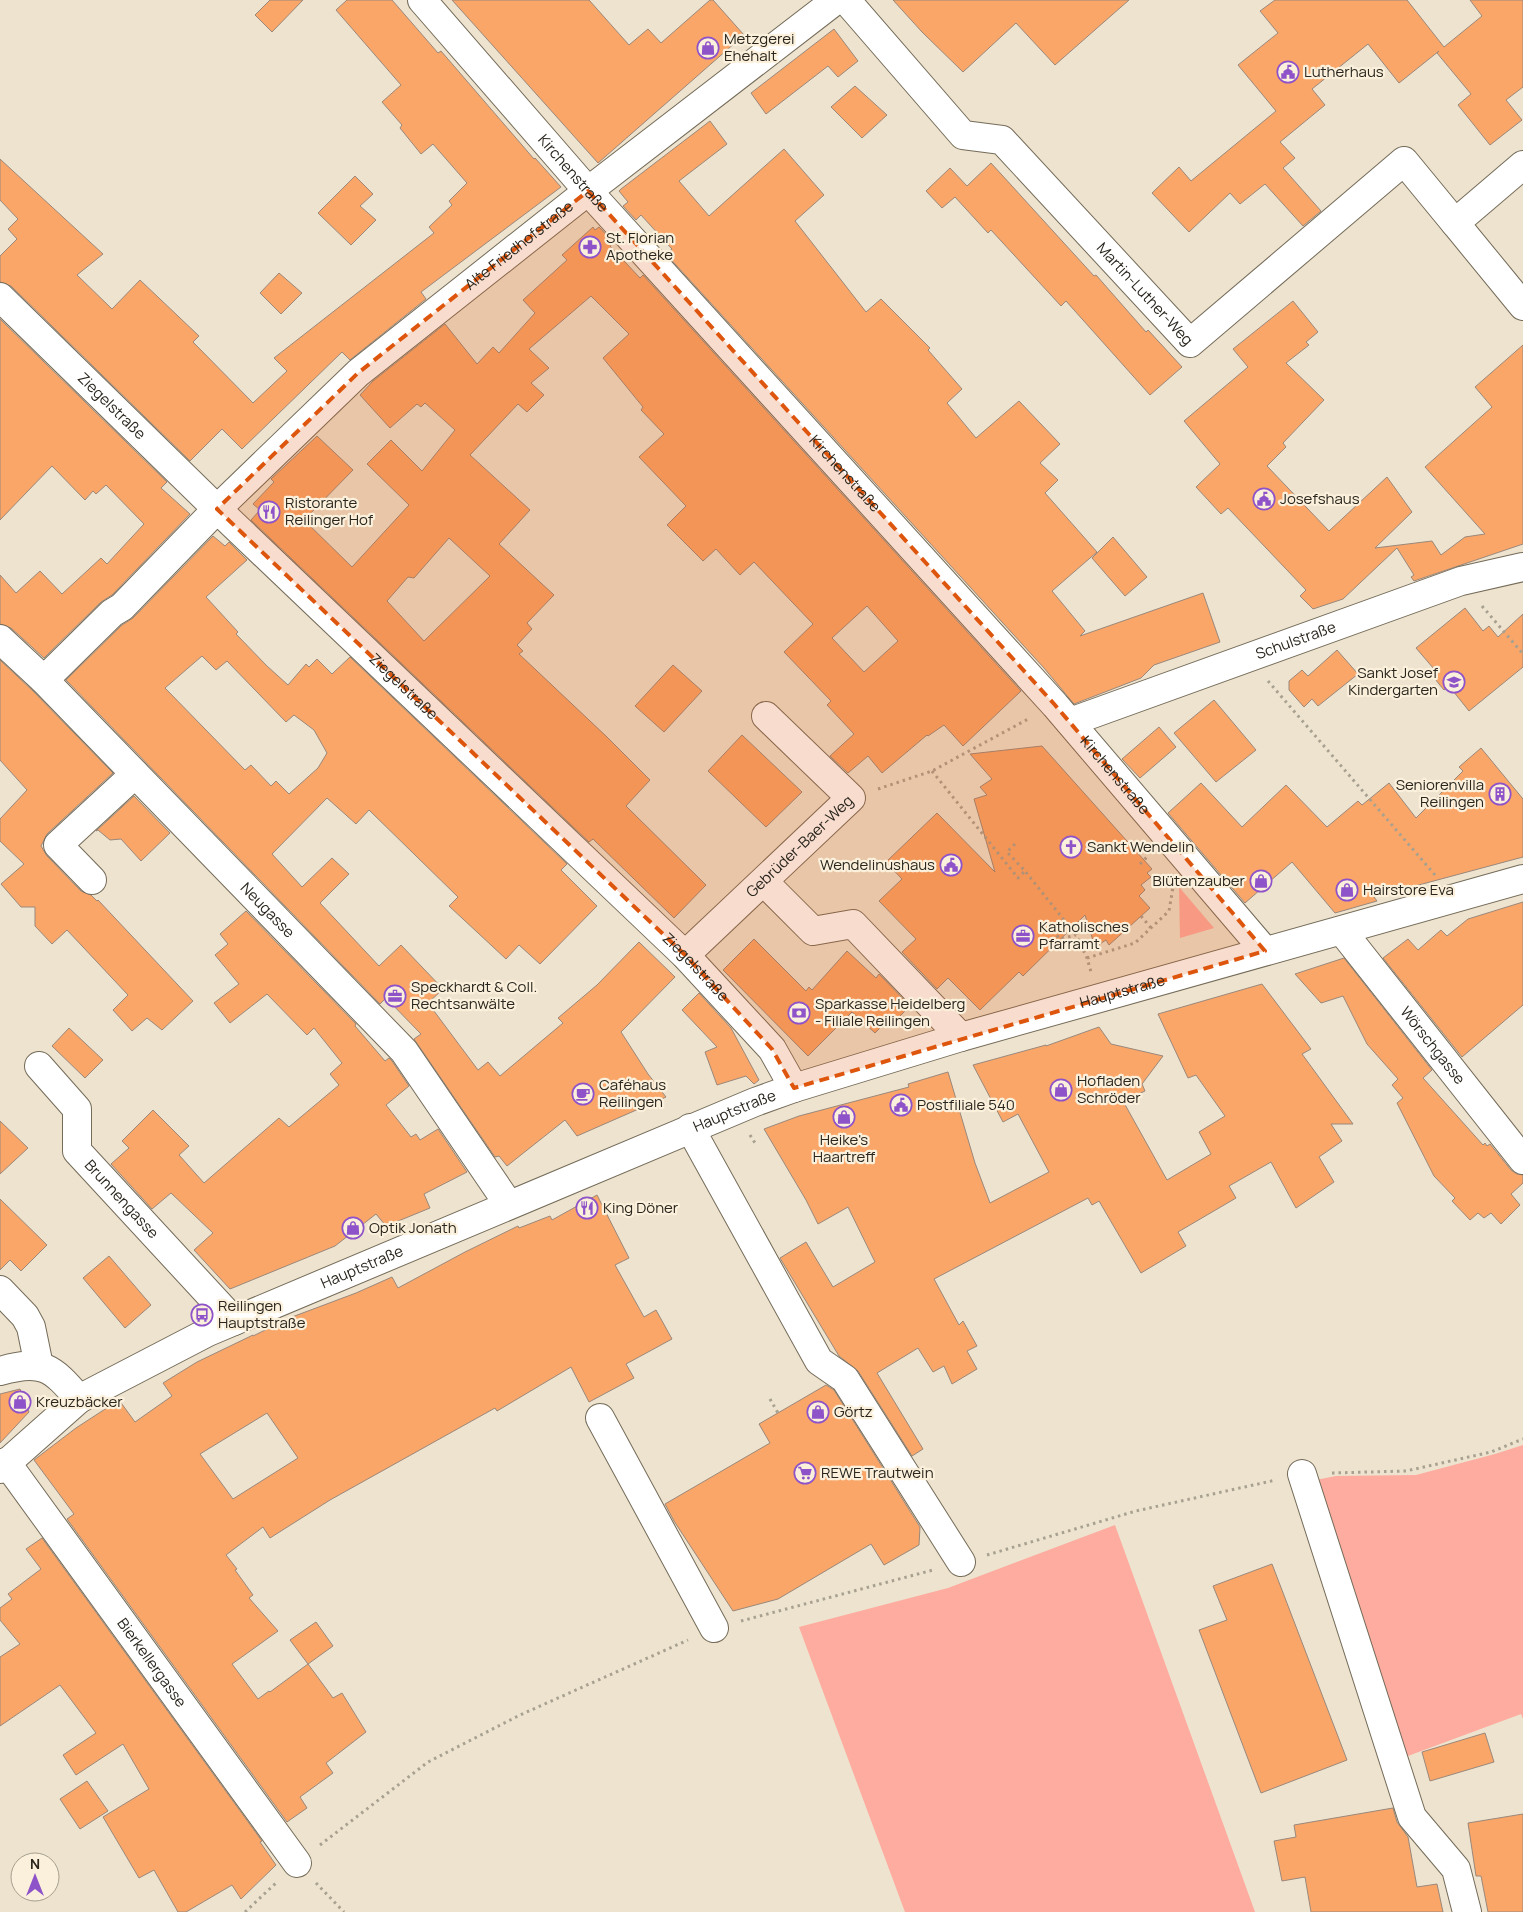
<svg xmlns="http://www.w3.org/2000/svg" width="1523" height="1912" viewBox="0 0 1523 1912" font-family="Manrope,sans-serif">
<rect width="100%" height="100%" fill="#ede3ce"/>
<g fill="#feaba0">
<path d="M1179 887 1214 928 1180 938Z"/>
<path d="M1523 1445V1719L1521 1714 1389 1763 1295 1484 1336 1476 1416 1475 1495 1454Z"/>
<path d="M1115 1525 1255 1912H905L799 1627 948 1588Z"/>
</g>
<g fill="#f9a668" stroke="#9b887b" fill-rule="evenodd">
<path d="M270 0H303L272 32 255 15Z"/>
<path d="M347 0H392L438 53 441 51 534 159 535 158 561 187 421 292 426 299 350 360 342 352 242 449 222 429 190 461 11 286 0 282V256L17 239 8 229 18 219 0 200V159L103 254 77 275 112 309 140 280 199 336 193 342 253 403 287 371 274 358 434 233 429 227 452 205 449 201 467 183 433 144 421 154 400 128 402 125 382 102 401 85 336 10Z"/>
<path d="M452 0H589L629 45 648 29 661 43 710 0H713L744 35 598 163Z"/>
<path d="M893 0H1129L1055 65 1016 23 963 72 922 32Z"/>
<path d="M1275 0H1407L1444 47 1482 16 1470 0H1523V87L1506 100 1522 120 1490 145 1458 105 1471 94 1437 53 1439 51 1399 83 1368 44 1312 89 1325 105 1280 142 1295 158 1283 168 1321 211 1303 226 1265 184 1240 204 1230 193 1189 232 1152 193 1179 167 1191 181 1276 111 1238 65 1278 33 1260 11Z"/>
<path d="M834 29 858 61 838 77 828 66 766 114 751 93Z"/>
<path d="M855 86 887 115 862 138 831 107Z"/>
<path d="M710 121 727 144 679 181 709 216 784 149 824 195 795 221 866 312 881 299 930 348 928 350 962 389 947 403 976 438 1019 401 1060 444 1040 463 1058 480 1045 493 1097 552 1052 591 1085 631 1080 636 1203 593 1220 642 1154 665 1141 678 1074 704 1044 668 666 254 672 249 641 215 636 220 623 206 628 202 619 191 621 189Z"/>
<path d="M991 163 1094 276 1096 275 1146 332 1148 330 1182 367 1150 395 1066 301 1061 306 991 230 988 233 955 197 942 208 926 191 950 168 967 186Z"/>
<path d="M355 176 373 194 360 206 376 220 351 245 318 213Z"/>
<path d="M593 227 595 230 599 227 614 243 610 246 640 278 643 275 1021 691 963 746 944 725 928 736 927 735 882 773 868 756 848 773 830 756 854 734 827 705 831 701 784 652 813 624 754 562 740 575 716 549 703 561 667 525 686 506 639 457 664 434 641 410 643 407 603 358 629 334 591 296 529 349 549 368 531 383 544 395 527 412 518 404 470 455 530 510 499 544 554 595 527 623 532 629 517 645 523 651 519 654 607 737 650 780 626 806 706 885 674 918 593 839 589 842 251 520 260 510 253 504 274 482 271 479 317 436 353 470 304 520 352 567 409 505 367 464 391 440 422 471 455 430 425 403 421 407 417 404 390 428 360 395 373 381 445 324 477 364 493 347 499 353 535 313 523 300 567 260 562 255ZM449 538 490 576 424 641 387 601 408 577 414 578ZM867 606 898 641 864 672 832 638Z"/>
<path d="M279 273 302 293 281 314 260 293Z"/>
<path d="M1293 301 1318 332 1306 342 1309 345 1286 363 1324 400 1283 443 1286 447 1267 466 1329 531 1387 477 1412 512 1375 548 1432 541 1441 555 1465 537 1485 534 1425 467 1492 407 1475 387 1523 345V544L1414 581 1411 577 1414 575 1397 548 1343 599 1313 609 1300 596 1306 590 1228 508 1221 514 1196 487 1220 464 1184 421 1248 367 1233 349Z"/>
<path d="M0 319 167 482 161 488 190 514 112 595 101 602 44 658 11 628 0 624V575L16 593 40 571 62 594 101 558 107 564 144 524 106 485 96 494 93 491 85 500 52 466 0 520Z"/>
<path d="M213 536 225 546 229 542 247 560 206 597 238 632 236 634 267 666 288 685 306 664 309 667 317 659 332 674 350 657 567 864 561 870 597 906 540 964 519 945 506 959 449 906 458 897 369 810 356 824 327 798 272 854 302 887 332 858 349 874 320 903 379 966 401 945 443 989 428 1003 478 1070 488 1062 500 1076 563 1023 558 1018 597 985 639 942 675 977 621 1032 648 1074 666 1097 577 1136 565 1120 507 1166 499 1156 495 1157 414 1039 421 1034 386 998 380 1004 66 680 122 625 133 618ZM202 656 216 670 227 661 286 722 294 715 314 730 327 753 318 768 289 794 276 781 271 786 251 765 245 770 165 688Z"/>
<path d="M1113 537 1147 577 1125 596 1092 558Z"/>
<path d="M1465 608 1483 631 1489 626 1498 637 1523 614V667L1469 711 1449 686 1444 690 1430 673 1434 669 1416 648Z"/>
<path d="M1337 650 1358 674 1318 706 1312 699 1304 707 1289 690V681L1302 670 1308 676Z"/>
<path d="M0 660 33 691 113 773 47 834 41 846 47 856 81 891 91 895 97 901 98 900 193 1001 162 1030 147 1018 132 1031 113 1010 128 995 67 930 52 944 35 926V907H21L1 884 24 864 0 841V819L27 790 0 760Z"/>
<path d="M673 665 702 691 664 732 635 706Z"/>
<path d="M1214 700 1256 750 1216 782 1174 733Z"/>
<path d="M1159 727 1176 747 1140 778 1122 759Z"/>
<path d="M742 735 802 792 766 827 708 771Z"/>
<path d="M1042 746 1152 869 1147 873 1151 877 1141 885 1145 890 1139 896 1150 908 1109 945 1106 940 1095 947 1085 915 1023 976 1019 972 980 1010 948 978 937 989 902 952 916 939 879 901 902 879 886 862 937 813 995 872 974 799 987 795 980 787 992 779 970 754Z"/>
<path d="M1481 748 1523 799V857L1374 897 1377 901 1335 913 1292 862 1245 903 1168 813 1201 783 1242 827 1286 785 1327 827 1358 801 1362 805 1389 783 1416 818 1463 771 1459 767Z"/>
<path d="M134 796 170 833 141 861 121 839 110 840 98 830 96 831Z"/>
<path d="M1523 902V1005L1462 1057 1383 958 1408 939 1418 950 1441 930 1447 936 1468 919Z"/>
<path d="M246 911 356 1024 355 1026 385 1061 389 1058 392 1061 409 1086 386 1105 411 1137 416 1134 420 1140 438 1129 467 1172 424 1194 430 1208 386 1226 376 1214 335 1246 230 1289 194 1250 213 1233 171 1193 152 1209 111 1164 129 1148 122 1141 153 1110 189 1146 179 1155 204 1183 279 1118 289 1127 339 1085 330 1074 342 1063 314 1028 307 1035 267 994 230 1023 214 1003 239 984 215 955 228 944 220 934Z"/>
<path d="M754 939 806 991 809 987 812 990 847 951 876 978 879 974 910 1006 889 1027 884 1024 875 1033 852 1012 808 1056 723 970Z"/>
<path d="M1344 958 1432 1070 1423 1078 1483 1145 1485 1143 1487 1146 1490 1144 1511 1170 1517 1174 1523 1175V1183L1511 1194 1520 1205 1501 1224 1491 1213 1484 1218 1478 1213 1470 1220 1452 1201 1455 1198 1434 1176 1397 1103 1403 1098 1392 1085 1398 1079 1367 1044 1343 996 1321 1003 1295 974Z"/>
<path d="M1262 984 1311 1049 1302 1054 1353 1124H1331L1342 1141 1319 1157 1334 1182 1296 1208 1271 1162 1229 1186 1236 1198 1178 1232 1186 1246 1141 1273 1099 1201 1092 1205 1088 1198 934 1279 959 1325 963 1321 977 1346 967 1351 977 1369 952 1384 944 1366 933 1372 918 1348 877 1373 923 1449 912 1456 858 1371 839 1356 780 1258 806 1242 833 1287 875 1262 848 1207 818 1224 806 1200 764 1129 799 1116 909 1087 908 1084 948 1072 975 1163 990 1203 1049 1172 1018 1114 1003 1122 973 1065 1046 1045V1046L1099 1027 1111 1044 1163 1056 1142 1084 1145 1091 1123 1101 1167 1180 1211 1154 1199 1132 1225 1116 1196 1075 1188 1078 1158 1014Z"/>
<path d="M699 993 731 1028 759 1080 754 1084 746 1076 717 1085 705 1052 717 1047 682 1010Z"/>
<path d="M69 1028 103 1060 85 1078 52 1046Z"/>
<path d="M0 1121 28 1148 0 1174Z"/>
<path d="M597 1195 629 1258 615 1265 644 1317 656 1310 672 1339 626 1364 634 1378 589 1402 571 1367 497 1411 495 1408 330 1500 270 1538 263 1527 226 1555 237 1569 235 1570 253 1595 249 1598 278 1631 232 1664 258 1699 269 1691 270 1692 308 1664 333 1698 342 1693 366 1732 326 1763 333 1773 300 1797 307 1808 287 1822 67 1519 74 1514 34 1460 76 1428 119 1400 135 1422 172 1396 163 1383 197 1362 253 1335V1336L292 1317 356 1293 392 1277 398 1288 465 1252 518 1226 519 1228 550 1216 552 1220ZM267 1413 298 1458 233 1499 200 1454Z"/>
<path d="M0 1199 47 1245 21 1271 10 1260 0 1270Z"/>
<path d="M109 1256 151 1305 125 1328 83 1278Z"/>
<path d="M826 1385 834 1390 920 1527 919 1545 884 1565 871 1544 778 1599 733 1611 674 1521 665 1504 770 1443 759 1424Z"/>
<path d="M20 1389 29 1412 0 1443V1394Z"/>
<path d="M42 1538 262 1841 260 1842 276 1865 241 1899 232 1885 186 1912H178L154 1870 139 1878 103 1817 149 1789 123 1744 76 1775 63 1755 96 1733 60 1685 0 1726V1657L20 1644 0 1620V1608L12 1599 8 1594 41 1569 26 1549Z"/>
<path d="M1272 1564 1347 1760 1261 1793 1199 1630 1227 1620 1213 1586Z"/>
<path d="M316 1622 333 1646 308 1664 290 1640Z"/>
<path d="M1485 1733 1494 1762 1430 1781 1422 1752Z"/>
<path d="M87 1781 108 1811 80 1829 60 1799Z"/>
<path d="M1393 1808 1397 1822 1408 1837 1417 1887 1437 1884 1443 1912H1311L1305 1877 1282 1881 1274 1841 1296 1837 1294 1825Z"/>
<path d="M1523 1814V1912H1488L1481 1876H1476L1468 1823Z"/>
</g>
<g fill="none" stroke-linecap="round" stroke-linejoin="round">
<g stroke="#746b59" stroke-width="30">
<g id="minor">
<path id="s1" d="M422 0 588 191 1055 705 1265 951"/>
<path id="s2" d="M846 0 963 135 1002 140 1190 343 1404 161 1455 223"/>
<path d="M1523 165 1455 223 1523 306"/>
<path id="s3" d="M0 297 217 509 685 955 772 1049 794 1088"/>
<path id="s4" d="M0 639 44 680 404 1051 509 1205"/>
<path id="s5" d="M44 680 112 613 122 607 217 509 358 373 588 191 836 0"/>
<path id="s6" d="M1070 722 1461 581 1523 567"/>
<path d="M92 880 58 845 135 774"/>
<path d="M764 882 813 931 853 924 961 1037"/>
<path id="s7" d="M1342 931 1523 1160"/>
<path id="s8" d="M685 955 851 798 766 716"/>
<path id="s9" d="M39 1066 77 1109V1151L234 1321"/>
<path d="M690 1128 819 1361 845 1379 961 1562"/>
<path d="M0 1290 25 1316 31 1327 39 1366"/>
<path d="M0 1371C42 1359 52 1367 79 1399"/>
<path d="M600 1418 714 1628"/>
<path id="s10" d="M6 1462 297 1863"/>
<path id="s11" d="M0 1469 79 1399 208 1332 755 1102 794 1088 961 1037 1523 879"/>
<path d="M1302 1474 1412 1817 1456 1869 1467 1912"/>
</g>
</g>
<g stroke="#a8a090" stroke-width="3" stroke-dasharray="2.5 4" stroke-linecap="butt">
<path d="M1482 606 1523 654"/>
<path d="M1268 681 1435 875"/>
<path d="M932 771 1018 878 1025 871"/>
<path d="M878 789 932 771 1030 718"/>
<path d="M1015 844 1007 852 1025 871 1076 935 1087 958 1091 972"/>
<path d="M1140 864 1148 856"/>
<path d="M1141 916 1151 928"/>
<path d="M1048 926 1060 939 1076 935"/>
<path d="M1087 958 1135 943 1169 911 1173 887"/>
<path d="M750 1135 755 1143"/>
<path d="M770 1399 778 1413"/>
<path d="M1332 1473 1406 1471 1491 1452 1523 1439"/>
<path d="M987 1555 1136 1511 1276 1480"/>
<path d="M741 1621 933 1570"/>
<path d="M320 1845 428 1762 520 1715 688 1640"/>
<path d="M316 1883 344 1912"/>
<path d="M245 1912 277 1882"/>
</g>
<use href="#minor" stroke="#fff" stroke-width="28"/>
</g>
<path fill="#de560d" fill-opacity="0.2" stroke="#de560d" stroke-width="4" stroke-dasharray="10 6" stroke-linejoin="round" d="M588 191 1055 705 1265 951 794 1088 772 1049 685 955 217 509 358 373Z"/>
<defs>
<g id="shop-ring" transform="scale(1.125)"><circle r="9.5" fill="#fbf0db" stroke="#8e52c9" stroke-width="1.5"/><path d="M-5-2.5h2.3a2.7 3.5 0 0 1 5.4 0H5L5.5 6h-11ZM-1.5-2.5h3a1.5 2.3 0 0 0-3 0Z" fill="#8e52c9"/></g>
<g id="civic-ring" transform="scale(1.125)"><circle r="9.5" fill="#fbf0db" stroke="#8e52c9" stroke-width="1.5"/><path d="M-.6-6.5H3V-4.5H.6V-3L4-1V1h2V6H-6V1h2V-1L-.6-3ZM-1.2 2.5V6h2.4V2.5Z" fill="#8e52c9"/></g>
<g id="pharmacy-ring" transform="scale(1.125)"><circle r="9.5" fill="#fbf0db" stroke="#8e52c9" stroke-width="1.5"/><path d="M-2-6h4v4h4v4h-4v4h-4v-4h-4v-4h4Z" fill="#8e52c9"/></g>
<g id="restaurant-ring" transform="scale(1.125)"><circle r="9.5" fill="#fbf0db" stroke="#8e52c9" stroke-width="1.5"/><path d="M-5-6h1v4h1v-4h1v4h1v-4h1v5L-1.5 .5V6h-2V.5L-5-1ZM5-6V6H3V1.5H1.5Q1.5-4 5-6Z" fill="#8e52c9"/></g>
<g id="school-ring" transform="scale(1.125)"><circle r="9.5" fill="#fbf0db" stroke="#8e52c9" stroke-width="1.5"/><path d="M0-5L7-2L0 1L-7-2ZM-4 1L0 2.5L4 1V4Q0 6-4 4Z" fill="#8e52c9"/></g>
<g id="building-ring" transform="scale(1.125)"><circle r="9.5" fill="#fbf0db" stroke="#8e52c9" stroke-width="1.5"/><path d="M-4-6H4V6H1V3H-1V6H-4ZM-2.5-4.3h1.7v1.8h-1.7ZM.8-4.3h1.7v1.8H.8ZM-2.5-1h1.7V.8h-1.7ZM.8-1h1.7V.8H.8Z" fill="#8e52c9"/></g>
<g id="church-ring" transform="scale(1.125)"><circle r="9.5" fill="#fbf0db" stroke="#8e52c9" stroke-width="1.5"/><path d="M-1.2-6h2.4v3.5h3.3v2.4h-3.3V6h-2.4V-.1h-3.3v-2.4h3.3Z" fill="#8e52c9"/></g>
<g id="office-ring" transform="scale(1.125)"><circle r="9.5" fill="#fbf0db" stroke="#8e52c9" stroke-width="1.5"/><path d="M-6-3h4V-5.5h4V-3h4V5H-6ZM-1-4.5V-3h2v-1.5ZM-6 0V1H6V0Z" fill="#8e52c9"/></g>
<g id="bank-ring" transform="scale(1.125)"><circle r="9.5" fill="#fbf0db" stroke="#8e52c9" stroke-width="1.5"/><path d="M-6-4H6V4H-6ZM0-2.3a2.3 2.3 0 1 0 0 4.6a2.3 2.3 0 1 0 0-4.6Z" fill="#8e52c9"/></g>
<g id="cafe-ring" transform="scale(1.125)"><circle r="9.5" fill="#fbf0db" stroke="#8e52c9" stroke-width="1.5"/><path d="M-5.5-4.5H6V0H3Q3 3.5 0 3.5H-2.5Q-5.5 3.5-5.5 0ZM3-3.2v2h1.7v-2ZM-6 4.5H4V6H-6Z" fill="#8e52c9"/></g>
<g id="bus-ring" transform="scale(1.125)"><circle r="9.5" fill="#fbf0db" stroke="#8e52c9" stroke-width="1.5"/><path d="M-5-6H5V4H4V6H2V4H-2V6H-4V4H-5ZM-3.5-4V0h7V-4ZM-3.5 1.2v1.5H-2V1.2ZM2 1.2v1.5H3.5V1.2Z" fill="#8e52c9"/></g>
<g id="supermarket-ring" transform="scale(1.125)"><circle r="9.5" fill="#fbf0db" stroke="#8e52c9" stroke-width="1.5"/><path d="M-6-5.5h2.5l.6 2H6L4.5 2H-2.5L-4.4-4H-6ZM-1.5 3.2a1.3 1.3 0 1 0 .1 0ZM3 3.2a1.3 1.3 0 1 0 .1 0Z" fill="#8e52c9"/></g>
</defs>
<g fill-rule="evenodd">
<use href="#shop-ring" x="708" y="48"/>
<use href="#civic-ring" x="1288" y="72"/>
<use href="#pharmacy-ring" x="590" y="247"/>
<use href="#civic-ring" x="1264" y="499"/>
<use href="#restaurant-ring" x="269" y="512"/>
<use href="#school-ring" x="1454" y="682"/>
<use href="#building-ring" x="1500" y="794"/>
<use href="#church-ring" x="1071" y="847"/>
<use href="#civic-ring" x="951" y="865"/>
<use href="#shop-ring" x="1261" y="881"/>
<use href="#shop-ring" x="1347" y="890"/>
<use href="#office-ring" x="1023" y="936"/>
<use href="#office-ring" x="395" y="996"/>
<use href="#bank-ring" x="799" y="1013"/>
<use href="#shop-ring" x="1061" y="1090"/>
<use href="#cafe-ring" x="583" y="1094"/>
<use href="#civic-ring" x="901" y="1105"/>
<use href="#shop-ring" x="844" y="1117"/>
<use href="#restaurant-ring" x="587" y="1208"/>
<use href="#shop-ring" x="353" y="1228"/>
<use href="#bus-ring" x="202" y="1315"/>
<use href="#shop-ring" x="20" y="1402"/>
<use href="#shop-ring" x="818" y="1412"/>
<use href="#supermarket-ring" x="805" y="1473"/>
</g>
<g text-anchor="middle" stroke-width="4.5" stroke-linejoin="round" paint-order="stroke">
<g font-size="15" fill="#2a261e" stroke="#fbf0db" text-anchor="start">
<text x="724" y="44">Metzgerei<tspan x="724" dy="17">Ehehalt</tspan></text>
<text x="1304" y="77">Lutherhaus</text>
<text x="606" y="243">St. Florian<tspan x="606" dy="17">Apotheke</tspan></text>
<text x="1280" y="504">Josefshaus</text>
<text x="285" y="508">Ristorante<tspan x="285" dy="17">Reilinger Hof</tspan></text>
<text x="1438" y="678" text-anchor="end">Sankt Josef<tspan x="1438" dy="17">Kindergarten</tspan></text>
<text x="1484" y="790" text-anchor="end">Seniorenvilla<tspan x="1484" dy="17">Reilingen</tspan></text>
<text x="1087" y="852">Sankt Wendelin</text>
<text x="935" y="870" text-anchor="end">Wendelinushaus</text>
<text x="1245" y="886" text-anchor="end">Blütenzauber</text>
<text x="1363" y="895">Hairstore Eva</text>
<text x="1039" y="932">Katholisches<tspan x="1039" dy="17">Pfarramt</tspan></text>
<text x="411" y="992">Speckhardt &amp; Coll.<tspan x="411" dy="17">Rechtsanwälte</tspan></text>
<text x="815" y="1009">Sparkasse Heidelberg<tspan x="815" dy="17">- Filiale Reilingen</tspan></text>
<text x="1077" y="1086">Hofladen<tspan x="1077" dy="17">Schröder</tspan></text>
<text x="599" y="1090">Caféhaus<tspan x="599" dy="17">Reilingen</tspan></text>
<text x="917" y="1110">Postfiliale 540</text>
<text x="844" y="1145" text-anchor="middle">Heike's<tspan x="844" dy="17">Haartreff</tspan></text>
<text x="603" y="1213">King Döner</text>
<text x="369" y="1233">Optik Jonath</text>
<text x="218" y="1311">Reilingen<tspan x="218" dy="17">Hauptstraße</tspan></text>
<text x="36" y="1407">Kreuzbäcker</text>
<text x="834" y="1417">Görtz</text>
<text x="821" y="1478">REWE Trautwein</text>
</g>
<g font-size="15" fill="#2a261e" stroke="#fbf0db">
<text dy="5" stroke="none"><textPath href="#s1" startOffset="230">Kirchenstraße</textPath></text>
<text dy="5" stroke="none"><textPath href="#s5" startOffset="645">Alte Friedhofstraße</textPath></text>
<text dy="5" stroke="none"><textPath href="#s2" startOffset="428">Martin-Luther-Weg</textPath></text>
<text dy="5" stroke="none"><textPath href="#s3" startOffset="156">Ziegelstraße</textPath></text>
<text dy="5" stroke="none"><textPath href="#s1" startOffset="635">Kirchenstraße</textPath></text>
<text dy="5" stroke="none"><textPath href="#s6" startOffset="240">Schulstraße</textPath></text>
<text dy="5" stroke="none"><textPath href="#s3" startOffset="561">Ziegelstraße</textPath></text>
<text dy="5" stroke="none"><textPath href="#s1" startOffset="1040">Kirchenstraße</textPath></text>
<text dy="5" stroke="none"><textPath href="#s8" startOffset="158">Gebrüder-Baer-Weg</textPath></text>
<text dy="5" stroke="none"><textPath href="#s4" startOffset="381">Neugasse</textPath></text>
<text dy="5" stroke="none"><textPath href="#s3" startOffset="966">Ziegelstraße</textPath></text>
<text dy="5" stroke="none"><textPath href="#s11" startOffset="1228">Hauptstraße</textPath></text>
<text dy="5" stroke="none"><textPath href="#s7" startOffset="146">Wörschgasse</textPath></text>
<text dy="5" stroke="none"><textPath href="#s11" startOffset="822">Hauptstraße</textPath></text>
<text dy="5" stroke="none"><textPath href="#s9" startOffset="165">Brunnengasse</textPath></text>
<text dy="5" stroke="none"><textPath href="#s11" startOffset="418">Hauptstraße</textPath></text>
<text dy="5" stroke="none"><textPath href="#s10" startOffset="248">Bierkellergasse</textPath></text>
</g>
</g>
<g transform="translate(35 1877)"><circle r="24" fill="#fbf0db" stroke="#a79f8f"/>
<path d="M0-4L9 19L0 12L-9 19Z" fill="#8e52c9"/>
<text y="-8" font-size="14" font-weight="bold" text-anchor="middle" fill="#2a261e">N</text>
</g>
</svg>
